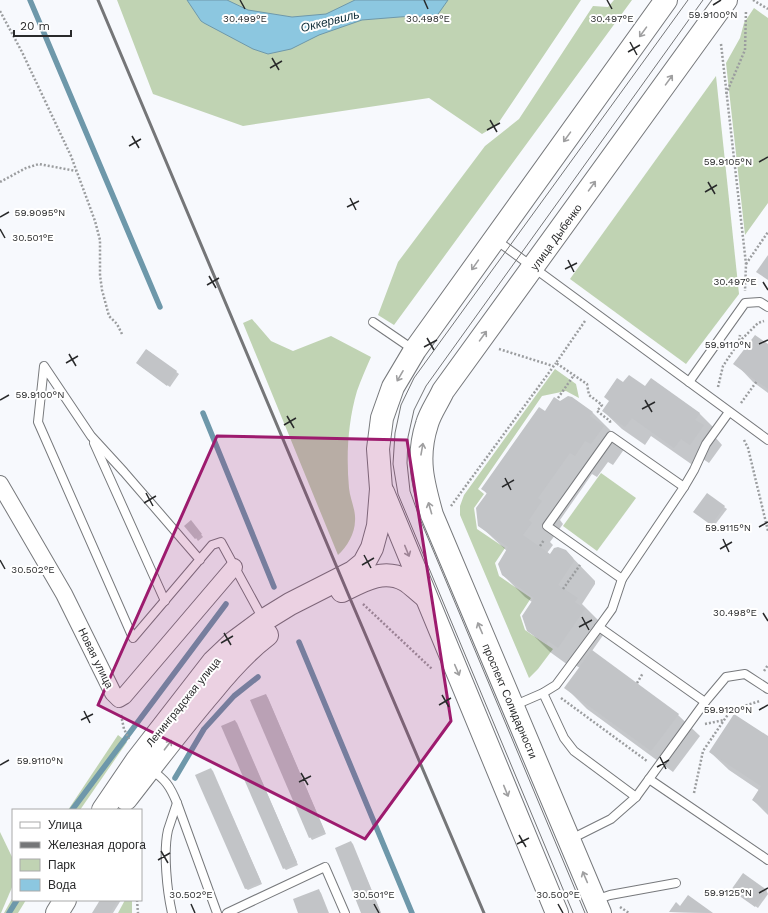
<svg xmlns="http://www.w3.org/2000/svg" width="768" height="913" viewBox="0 0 768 913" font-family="'Work Sans',sans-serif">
<rect width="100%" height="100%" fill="#f7f9fd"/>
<g fill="#c0d3b3">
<path d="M117 0H581L497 125 482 134 429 98 243 126 153 94Z"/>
<path d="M614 0H632L394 325 378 315 398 262 485 146 519 119 593 6 608 7Z"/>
<path d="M754 8 768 18V203L745 235 726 63 740 38 744 23Z"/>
<path d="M716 76 739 294 686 364 570 279Z"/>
<path d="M252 319 271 341 293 351 331 336 371 357C366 368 361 380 357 391 348 422 346 455 349 488 350 499 356 510 355 521 355 533 347 547 338 555L243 323Z"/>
<path d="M555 369 576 384 579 398 566 391 542 396 478 489 484 494 474 508 477 529 505 548 495 563 499 576 531 598 520 615 525 630 553 649 538 669 529 678 460 515V506L464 495Z"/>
<path d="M601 473 636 498 597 551 563 526Z"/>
<path d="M118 735 127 742 80 810H68Z"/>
<path d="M0 832 13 859V885L1 913H0Z"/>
<path d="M13 897V900H26L18 913H4Z"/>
<path d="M125 900H132V913H118Z"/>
</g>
<path fill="#8cc7e0" stroke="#6e98aa" d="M187 0H227L248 10 292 17 326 14 355 0H448L436 17 412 16 362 20 319 35 291 49 268 54 253 49 204 23 201 21Z"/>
<g fill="#0003">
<path d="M768 346V393L753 382 735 363Z"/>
<path d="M147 350 179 374 170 387 139 365Z"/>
<path d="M624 384 645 388 699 413 718 432 715 437 722 445 709 463 700 457 694 466 651 436 645 445 622 429 603 411Z"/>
<path d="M571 398 593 413 614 434 625 448 613 465 608 462 597 477 592 474 560 520 563 524 550 542 553 545 547 553 550 555 566 551 595 581V584L582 604 599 621 606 631 592 651 678 715 700 736 673 772 587 709 566 688 580 668 570 662 568 665 550 652 528 630 532 602 525 597 503 575 507 551 479 525 487 494 483 489 545 412 559 402Z"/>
<path d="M724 507 727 509 714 526 697 514Z"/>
<path d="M193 524 203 537 198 541 196 538Z"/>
<path d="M266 695 268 698 326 834 312 840 310 837Z"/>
<path d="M235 721 237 723 298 865 286 870 284 868Z"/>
<path d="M768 737V815L753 800 760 791 729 770 710 752Z"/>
<path d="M211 769 213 771 262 884 248 890 245 888Z"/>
<path d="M351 842 353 844 381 913H363Z"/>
<path d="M318 890 321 893 329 913H299Z"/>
<path d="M766 890 768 894 758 908 735 892Z"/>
<path d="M688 897 711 913 671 912 676 904 681 907Z"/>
<path d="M101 900H121L113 913H93Z"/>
</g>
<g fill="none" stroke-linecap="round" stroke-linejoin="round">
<g stroke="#6e98aa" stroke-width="5.5">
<path d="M30 0 160 307"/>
<path d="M203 413 274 587"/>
<path d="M299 642 412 913"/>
<path d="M175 778 204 729 234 696 258 677"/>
<path d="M72 810 226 604"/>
<path d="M9 913 17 900"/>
</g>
</g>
<g fill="#c2c4c7">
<path d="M768 255V280L756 272Z"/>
<path d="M755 335 768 344V389L733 364Z"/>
<path d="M146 349 177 371 167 386 136 363Z"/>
<path d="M629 375 645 386 651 378 700 413 695 420 704 425 690 445 681 439 674 448 632 418 625 427 602 411 609 401 604 397 617 378 623 382Z"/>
<path d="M568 396 572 397 593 412 590 416 604 426 591 444 585 441 575 456 570 453 538 498 542 501 529 520 532 523 523 535 550 554 554 548 558 547 566 550 573 558 574 561 558 585 578 598 575 602 585 609 558 648 548 641 546 644 527 631 522 616 534 598 502 575 498 564 508 547 478 526 476 508 487 493 481 489 539 407 545 411 554 397 560 401Z"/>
<path d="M707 493 725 506 711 525 693 512Z"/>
<path d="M191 520 202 534 195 539 184 526Z"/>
<path d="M592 650 679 714 651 751 564 688Z"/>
<path d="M266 694 325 832 309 838 250 700Z"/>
<path d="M734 714 768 736V811L752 800 761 786 709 752Z"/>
<path d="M235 720 297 862 283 869 221 726Z"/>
<path d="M211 768 261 882 245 889 195 775Z"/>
<path d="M351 841 381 913H361L335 848Z"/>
<path d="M743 873 767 890 755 907 731 890Z"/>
<path d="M319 889 328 913H298L293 899Z"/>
<path d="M688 895 713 913 669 912 676 902 680 906Z"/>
<path d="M100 900H118L110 913H92Z"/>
</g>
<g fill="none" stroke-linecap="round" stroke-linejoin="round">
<g stroke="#77797c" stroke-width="10">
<g id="lane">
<path d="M496 240 768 440"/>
<path d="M373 322 414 350"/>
<path d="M689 382 745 303 760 302 768 307"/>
<path d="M94 443 165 601"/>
<path d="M200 560 124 472 91 436 44 366 38 422 133 638 212 545 221 542 263 619"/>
<path d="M622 579 547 526 611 436 684 487"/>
<path d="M543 693 564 738 574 751 636 797"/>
<path d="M705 702 726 677 745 674 768 689"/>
<path d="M513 706 543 693 556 685 599 627 612 609 622 579 684 487 694 470 706 444 729 412"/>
<path d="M150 769C166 780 170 786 177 803L217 913"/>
<path d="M649 779 768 860"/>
<path d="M569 840 611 819 636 797 705 702 599 627"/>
<path d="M595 900 610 895 676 883"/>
<path d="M172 913C167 891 163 852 168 830 171 821 174 812 177 803"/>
<path d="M227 913 325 867 345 913"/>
</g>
</g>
<g stroke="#77797c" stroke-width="18">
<path id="street" d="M0 484 64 594 113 693 119 699 124 696 234 567"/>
</g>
<g stroke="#77797c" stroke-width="24">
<g id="secondary">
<path d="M383 492 557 913"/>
<path d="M342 591C362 581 383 568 405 580 412 584 418 591 425 596"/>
<path d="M126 799C154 763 182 726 212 691 229 670 246 651 267 635"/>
<path d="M103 810 137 760 213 662 233 643 264 620 290 604 353 572 364 563 372 548 378 526 381 489 378 449 382 418 393 387 415 350 666 0"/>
<path d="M57 913 65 900"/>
<path d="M600 913 432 515C423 483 416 458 427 424 430 413 438 402 443 391L726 0"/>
</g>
</g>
<g stroke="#9b9d9f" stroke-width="2.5" stroke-dasharray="2 2" stroke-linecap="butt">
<path d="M753 0 768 9"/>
<path d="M0 11 22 52 71 156 87 199 95 221 100 240V275L102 290 109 316 117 324 122 334"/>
<path d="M721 44 746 264 745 291"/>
<path d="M726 94 745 50 746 10"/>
<path d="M0 182 26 168 39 164 76 171"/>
<path d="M746 264 768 232"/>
<path d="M585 321 556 363 587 384 589 395 602 405 597 411 610 421V423"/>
<path d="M739 342 758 323 764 321"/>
<path d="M499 349 553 366"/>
<path d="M718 387 723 366 739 342 740 335"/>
<path d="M558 398 574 375"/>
<path d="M741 403 757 381"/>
<path d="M744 440 748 448 768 531"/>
<path d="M451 506 556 363"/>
<path d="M540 546 544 540"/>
<path d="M563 589 580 565"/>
<path d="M363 604 432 669"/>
<path d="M764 671 768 665"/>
<path d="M637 683 643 673"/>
<path d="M561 698 647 761"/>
<path d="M121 715 124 729 129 739"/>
<path d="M705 724 724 720"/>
<path d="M694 793 703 751 731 710 760 701"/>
<path d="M137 900 138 913"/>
<path d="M620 907 629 913"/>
</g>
<use href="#lane" stroke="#fff" stroke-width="8"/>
<use href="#street" stroke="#fff" stroke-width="16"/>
<use href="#secondary" stroke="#fff" stroke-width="22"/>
<g stroke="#757678" stroke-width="1">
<path d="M573 913 398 494 393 464 395 433 401 405 414 378 688 0"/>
<path d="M585 913 420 519 410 491 407 463 408 437 414 410 426 386 703 0"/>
</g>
<path stroke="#757678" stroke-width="3" d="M98 0 349 596 484 913"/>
</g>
<defs><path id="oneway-shaft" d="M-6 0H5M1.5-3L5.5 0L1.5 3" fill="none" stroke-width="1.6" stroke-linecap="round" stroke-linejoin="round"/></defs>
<g stroke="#9f9fa0">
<use href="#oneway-shaft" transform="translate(643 32) rotate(126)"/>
<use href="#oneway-shaft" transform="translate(669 80) rotate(-54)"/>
<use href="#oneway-shaft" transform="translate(567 137) rotate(126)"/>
<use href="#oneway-shaft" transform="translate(592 186) rotate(-54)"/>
<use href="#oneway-shaft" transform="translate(475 265) rotate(125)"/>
<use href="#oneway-shaft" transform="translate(483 336) rotate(-54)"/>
<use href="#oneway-shaft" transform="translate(400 376) rotate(120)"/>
<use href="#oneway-shaft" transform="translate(422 449) rotate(-80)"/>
<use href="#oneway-shaft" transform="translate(430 508) rotate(-106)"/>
<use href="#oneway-shaft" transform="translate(407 551) rotate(68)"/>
<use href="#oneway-shaft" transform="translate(480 628) rotate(-113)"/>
<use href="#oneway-shaft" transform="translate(457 670) rotate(67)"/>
<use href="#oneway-shaft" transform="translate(168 745) rotate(-53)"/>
<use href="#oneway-shaft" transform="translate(506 791) rotate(68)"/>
<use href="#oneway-shaft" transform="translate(585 877) rotate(-113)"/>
</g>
<path fill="#9d1b6e" fill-opacity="0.2" stroke="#9d1b6e" stroke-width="3" stroke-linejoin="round" d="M217 436 407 440 451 721 365 839 98 705Z"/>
<path fill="none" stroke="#292a2b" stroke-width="1.5" d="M240 0 245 9M424 0 428 9M607 0 612 9M713 5 721 0M630 42 637 55M628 52 640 45M272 58 279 70M270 68 282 61M490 120 497 132M487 130 500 123M132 136 139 148M129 146 141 139M759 162 768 157M708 182 715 194M705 192 717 185M350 198 356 210M347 207 359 201M0 217 9 212M0 229 5 238M568 260 574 272M565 269 577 263M209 276 216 288M763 282 768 290M207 285 219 278M427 338 434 350M759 344 768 340M424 347 437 340M69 354 76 366M66 363 78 356M0 400 9 395M645 400 652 412M642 409 655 402M287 416 294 428M284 425 296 418M505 478 511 490M502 487 514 480M146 493 153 506M144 503 156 496M759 527 768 522M723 539 729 552M720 549 732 542M364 555 371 568M0 560 5 569M362 565 374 558M763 613 768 621M582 617 589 630M579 627 592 620M224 633 231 645M221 643 233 636M442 695 449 707M439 705 451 698M759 710 768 705M84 711 90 723M81 720 93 714M660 757 666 769M0 765 9 760M657 767 669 760M301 773 308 785M299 782 311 776M519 835 526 847M517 844 529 838M161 851 168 863M158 860 170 853M759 893 768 888M191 904 195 913M374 904 379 913M558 904 563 913"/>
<g text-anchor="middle" stroke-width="4" stroke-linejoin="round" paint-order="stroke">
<g font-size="11" fill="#292a2b" stroke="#fff">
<text transform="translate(556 237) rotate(-54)" y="4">улица Дыбенко</text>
<text transform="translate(96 658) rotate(64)" y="4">Новая улица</text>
<text transform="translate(510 701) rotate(67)" y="4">проспект Солидарности</text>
<text transform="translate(183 702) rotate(-51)" y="4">Ленинградская улица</text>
</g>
<g font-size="12" font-style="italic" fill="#112e39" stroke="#fff">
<text transform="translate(330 21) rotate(-14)" y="4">Оккервиль</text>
</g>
</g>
<g font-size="10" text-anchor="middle" fill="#292a2b" stroke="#fff" stroke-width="4" stroke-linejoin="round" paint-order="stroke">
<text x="713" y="18">59.9100°N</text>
<text x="245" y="22">30.499°E</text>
<text x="428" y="22">30.498°E</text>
<text x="612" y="22">30.497°E</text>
<text x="728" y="165">59.9105°N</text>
<text x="40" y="216">59.9095°N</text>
<text x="33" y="241">30.501°E</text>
<text x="735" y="285">30.497°E</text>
<text x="728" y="348">59.9110°N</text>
<text x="40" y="398">59.9100°N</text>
<text x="728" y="531">59.9115°N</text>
<text x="33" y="573">30.502°E</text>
<text x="735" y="616">30.498°E</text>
<text x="728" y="713">59.9120°N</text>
<text x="40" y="764">59.9110°N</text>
<text x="728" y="896">59.9125°N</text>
<text x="191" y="898">30.502°E</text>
<text x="374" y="898">30.501°E</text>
<text x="558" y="898">30.500°E</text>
</g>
<rect x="12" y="809" width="130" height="92" fill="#ffffff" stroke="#a9aaaa"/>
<rect x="20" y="822" width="20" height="6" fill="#ffffff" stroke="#a9aaaa"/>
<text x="48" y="829" font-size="12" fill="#292a2b">Улица</text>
<rect x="20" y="842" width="20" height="6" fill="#757678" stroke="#a9aaaa"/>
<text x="48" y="849" font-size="12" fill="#292a2b">Железная дорога</text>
<rect x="20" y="859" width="20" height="12" fill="#c0d3b3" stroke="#a9aaaa"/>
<text x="48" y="869" font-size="12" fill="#292a2b">Парк</text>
<rect x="20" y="879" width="20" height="12" fill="#8cc7e0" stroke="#a9aaaa"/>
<text x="48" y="889" font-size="12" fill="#292a2b">Вода</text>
<path d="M14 30v6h57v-6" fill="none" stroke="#292a2b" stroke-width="2"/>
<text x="20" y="30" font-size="12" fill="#292a2b" stroke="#ffffff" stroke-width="3" paint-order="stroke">20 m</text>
</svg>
